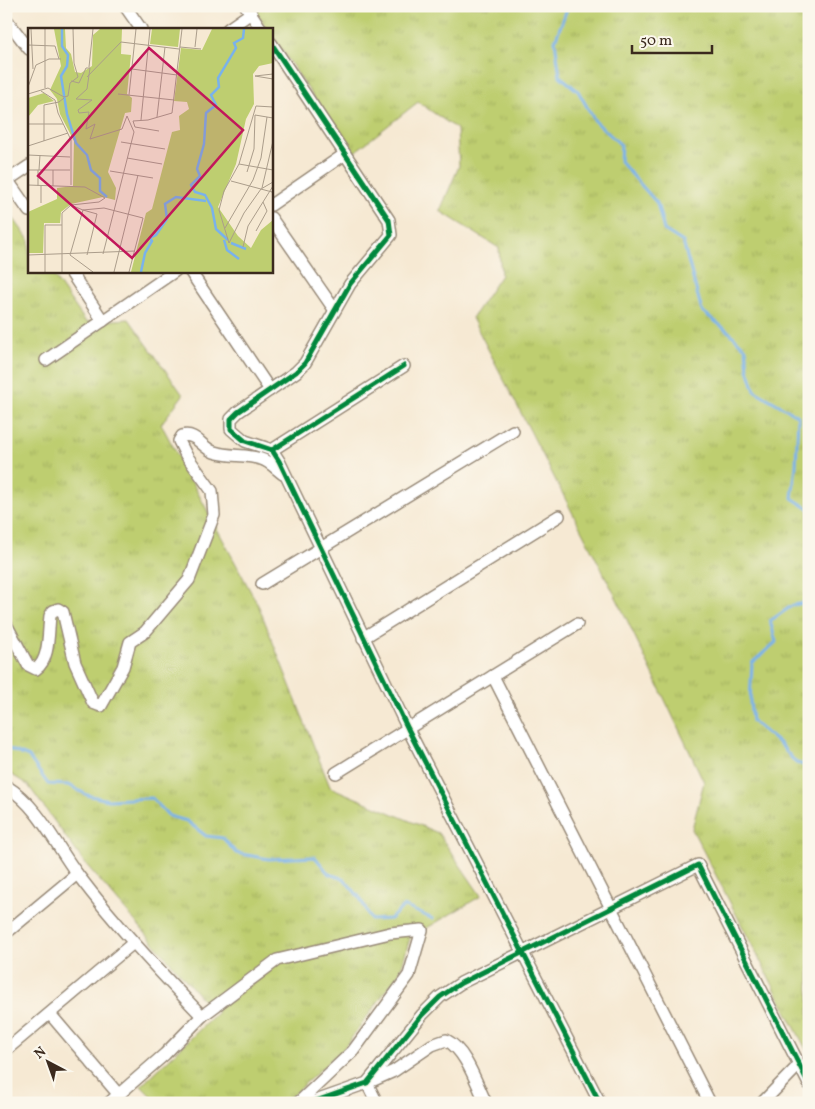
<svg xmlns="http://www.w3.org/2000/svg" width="815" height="1109" viewBox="0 0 815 1109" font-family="Vollkorn,serif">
<defs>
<pattern id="grass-tufts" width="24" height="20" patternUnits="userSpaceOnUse" patternTransform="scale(1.25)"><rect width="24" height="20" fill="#bece70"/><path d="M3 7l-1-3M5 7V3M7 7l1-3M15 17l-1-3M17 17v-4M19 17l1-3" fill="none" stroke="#a4b161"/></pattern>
</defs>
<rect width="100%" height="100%" fill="#fbf7ec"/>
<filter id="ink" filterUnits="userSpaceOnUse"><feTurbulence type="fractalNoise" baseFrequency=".02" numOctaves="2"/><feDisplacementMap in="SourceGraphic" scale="10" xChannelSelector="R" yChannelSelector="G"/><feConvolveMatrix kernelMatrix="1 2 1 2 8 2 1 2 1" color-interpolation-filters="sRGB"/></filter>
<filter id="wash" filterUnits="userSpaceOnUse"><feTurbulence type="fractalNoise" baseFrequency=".0096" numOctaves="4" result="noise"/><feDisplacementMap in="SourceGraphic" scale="20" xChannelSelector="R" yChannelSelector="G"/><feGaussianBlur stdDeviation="1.12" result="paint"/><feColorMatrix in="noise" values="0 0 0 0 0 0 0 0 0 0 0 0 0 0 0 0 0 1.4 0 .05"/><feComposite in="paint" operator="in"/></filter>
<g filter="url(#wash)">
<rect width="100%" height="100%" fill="#f6e9d3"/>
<g fill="url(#grass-tufts)" stroke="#7c7c47">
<path d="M252 6H809V1055L692 829 704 782 619 603 472 318 501 275 499 248 440 211 459 166 457 129 418 102 352 154 271 34V29H267Z"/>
<path d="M6 208 29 240V271H50L86 322 129 319 183 395 161 424 259 607 330 787 438 833 481 896 410 938 400 972 344 1048 284 1103H158L141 1086 218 1012 203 1000 84 862 28 785 6 771Z"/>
</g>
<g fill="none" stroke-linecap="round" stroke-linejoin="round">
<g stroke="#7ab2ea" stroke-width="3">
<path d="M568 6 555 41 560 76 578 91 595 121 621 145 620 161 657 203 664 230 683 242 702 311 729 332 746 349 748 369 755 391 798 416 796 466 792 498 809 509"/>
<path d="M809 602 793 605 770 621 776 642 752 663 750 702 752 721 780 744 796 763 809 766"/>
<path d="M6 748 29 757 48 784 69 785 87 795 108 800 152 798 169 816 187 821 206 836 223 838 236 853 269 859 315 857 329 874 344 879 360 898 371 920 390 919 404 906 433 919"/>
</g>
</g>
</g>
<g filter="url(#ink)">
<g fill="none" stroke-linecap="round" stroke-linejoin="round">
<g stroke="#988a78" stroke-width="14">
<g id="minor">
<path d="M125 6 141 29"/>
<path d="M246 6 261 29"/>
<path d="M6 19 29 49"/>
<path d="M228 29 251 13"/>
<path d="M271 43 389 220 391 235 350 284 305 363 296 372 238 412 231 419V429L245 441 272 450 404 366"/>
<path d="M6 178 29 211"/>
<path d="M8 180 29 166"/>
<path d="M271 205 345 154"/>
<path d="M271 218 334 309"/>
<path d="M70 271 103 321"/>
<path d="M190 271 270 390"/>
<path d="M46 360 175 271"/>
<path d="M272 450 279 461 408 729 600 1103"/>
<path d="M262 584 513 431"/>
<path d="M6 624 28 665 36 669C50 660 48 632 50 616L53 611 58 609 63 612 75 663 93 703 101 706 123 667 130 642 145 632 189 580 214 515 212 491 186 455 179 441 182 436C196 432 202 448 214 452 229 457 246 454 261 459 269 461 276 469 283 474"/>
<path d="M363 638 559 516"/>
<path d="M493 676 710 1103"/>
<path d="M336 773 577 624"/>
<path d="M6 786C39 806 56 846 78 875 116 925 158 970 202 1016"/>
<path d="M6 933 77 874"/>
<path d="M50 1014 119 1095"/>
<path d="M6 1050 132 944"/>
<path d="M109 1103 165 1054 202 1016 277 960 390 933 422 930 409 975 353 1051 298 1103"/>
<path d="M310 1103 367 1083 422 1015 440 997 461 983 698 865 809 1084"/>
<path d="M377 1103 367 1083 394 1071 432 1045 446 1040C466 1050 476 1083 486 1103"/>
<path d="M762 1103 799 1065"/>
</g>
</g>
<use href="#minor" stroke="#fff" stroke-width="11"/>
<g stroke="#fbf7ec" stroke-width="8">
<g id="cycleway">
<path d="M271 43 389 220 391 235 350 284 305 363 296 372 238 412 231 419V429L245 441 272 450 404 366"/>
<path d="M272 450 279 461 408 729 600 1103"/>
<path d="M310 1103 367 1083 422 1015 440 997 461 983 698 865 809 1084"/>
</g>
</g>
<use href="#cycleway" stroke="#00873e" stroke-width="5"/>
</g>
</g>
<g transform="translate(28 28)">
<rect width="245" height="245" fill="#f6e9d3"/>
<path d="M26 1H37L38 20 43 26 47 44 53 45 64 38 65 7 72 1H94L93 26 103 27 99 66 104 70 103 84 97 85 80 144 88 160 87 172 75 169 43 176 33 184 32 195H16L15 225H0V184L29 171V160L45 158 46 113 32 86 29 71 22 62 33 38ZM124 1H152L150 19 122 16ZM184 1H245V35L231 38 225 46 226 76 218 91 208 136 190 179 210 208 223 220 233 202 245 192V244H103L118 185 124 181 144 104 152 102 151 88 161 81 159 74 146 73 153 20 174 22ZM16 65 26 73 10 77 0 89V70Z" fill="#bece70"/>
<path fill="none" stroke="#7ab2ea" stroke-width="2.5" d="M34 1V18L40 27 39 38 33 48 39 86 48 115 59 127 63 142 72 150V163L79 169M196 212 199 222 211 231M200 212 188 201 184 180 177 167 167 164 163 157 172 148 169 141 176 116 178 85 188 77 183 67 191 59 190 50 208 20 206 15 215 10 216 1M203 215 218 221M113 244 117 225 124 213 122 210 128 207 139 191 137 176 148 169 178 173"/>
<path fill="none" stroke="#ab9d8b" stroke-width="1" d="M3 1 5 41M0 17 27 18 31 31M152 19 173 21M167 19 169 1M61 39 65 1M104 41 149 47M227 48 245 46M227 48 245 51M59 49 93 14 151 21M43 53 51 55 58 40H62L59 61 48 71 64 72 50 82 51 85 61 84 58 101 67 96 62 111 94 101 99 88 106 104M0 59 8 37 21 31H33M17 60V1M13 63 27 72 30 85 43 112V157M0 66 20 60 36 69 40 68 42 55 50 49 46 35 45 1M90 66 146 72M101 67 108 1M245 79 228 78 211 136 196 163 191 182 201 215 216 185 233 161 245 154M227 87 245 90M129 89 137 19M113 92 122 1M0 96H35M131 103 107 99 105 93 120 92 144 85 154 1M16 113V77L31 74 36 70M93 114 137 121M0 118 40 105M0 127 42 129M99 130 134 136M211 136 245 142M0 142H42M10 142V158M11 142 12 127M82 143 125 150M219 144 226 121 227 87M203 153 244 164M0 157 57 159 77 170 71 174 43 177 34 185V244M25 158V142M234 160 245 113M13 175V158M45 178 55 182 76 180 115 190 101 244M197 200 225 152 233 130 239 89M228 203 239 183 235 174M215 219 220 198 245 158M75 226 106 104M0 227 107 223M59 227 69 186 55 182 42 227 65 244M17 244V197H34M86 244 110 147"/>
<path fill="#c2185b" fill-opacity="0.15" stroke="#c2185b" stroke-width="2.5" d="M121 20 215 102 104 230 10 148Z"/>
<rect width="245" height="245" fill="none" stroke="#3b2a1e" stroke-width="2.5"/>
</g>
<rect width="815" height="1109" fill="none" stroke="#fbf7ec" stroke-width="25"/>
<g transform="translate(48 1062) rotate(319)" stroke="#fbf7ec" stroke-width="4" paint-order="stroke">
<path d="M0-4L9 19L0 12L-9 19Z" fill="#3b2a1e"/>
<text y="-8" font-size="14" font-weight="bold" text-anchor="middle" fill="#3b2a1e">N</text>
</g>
<path d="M632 45v8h80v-8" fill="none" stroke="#3b2a1e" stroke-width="2.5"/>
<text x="640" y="45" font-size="15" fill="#3b2a1e" stroke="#fbf7ec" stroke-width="4" paint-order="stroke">50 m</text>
</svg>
